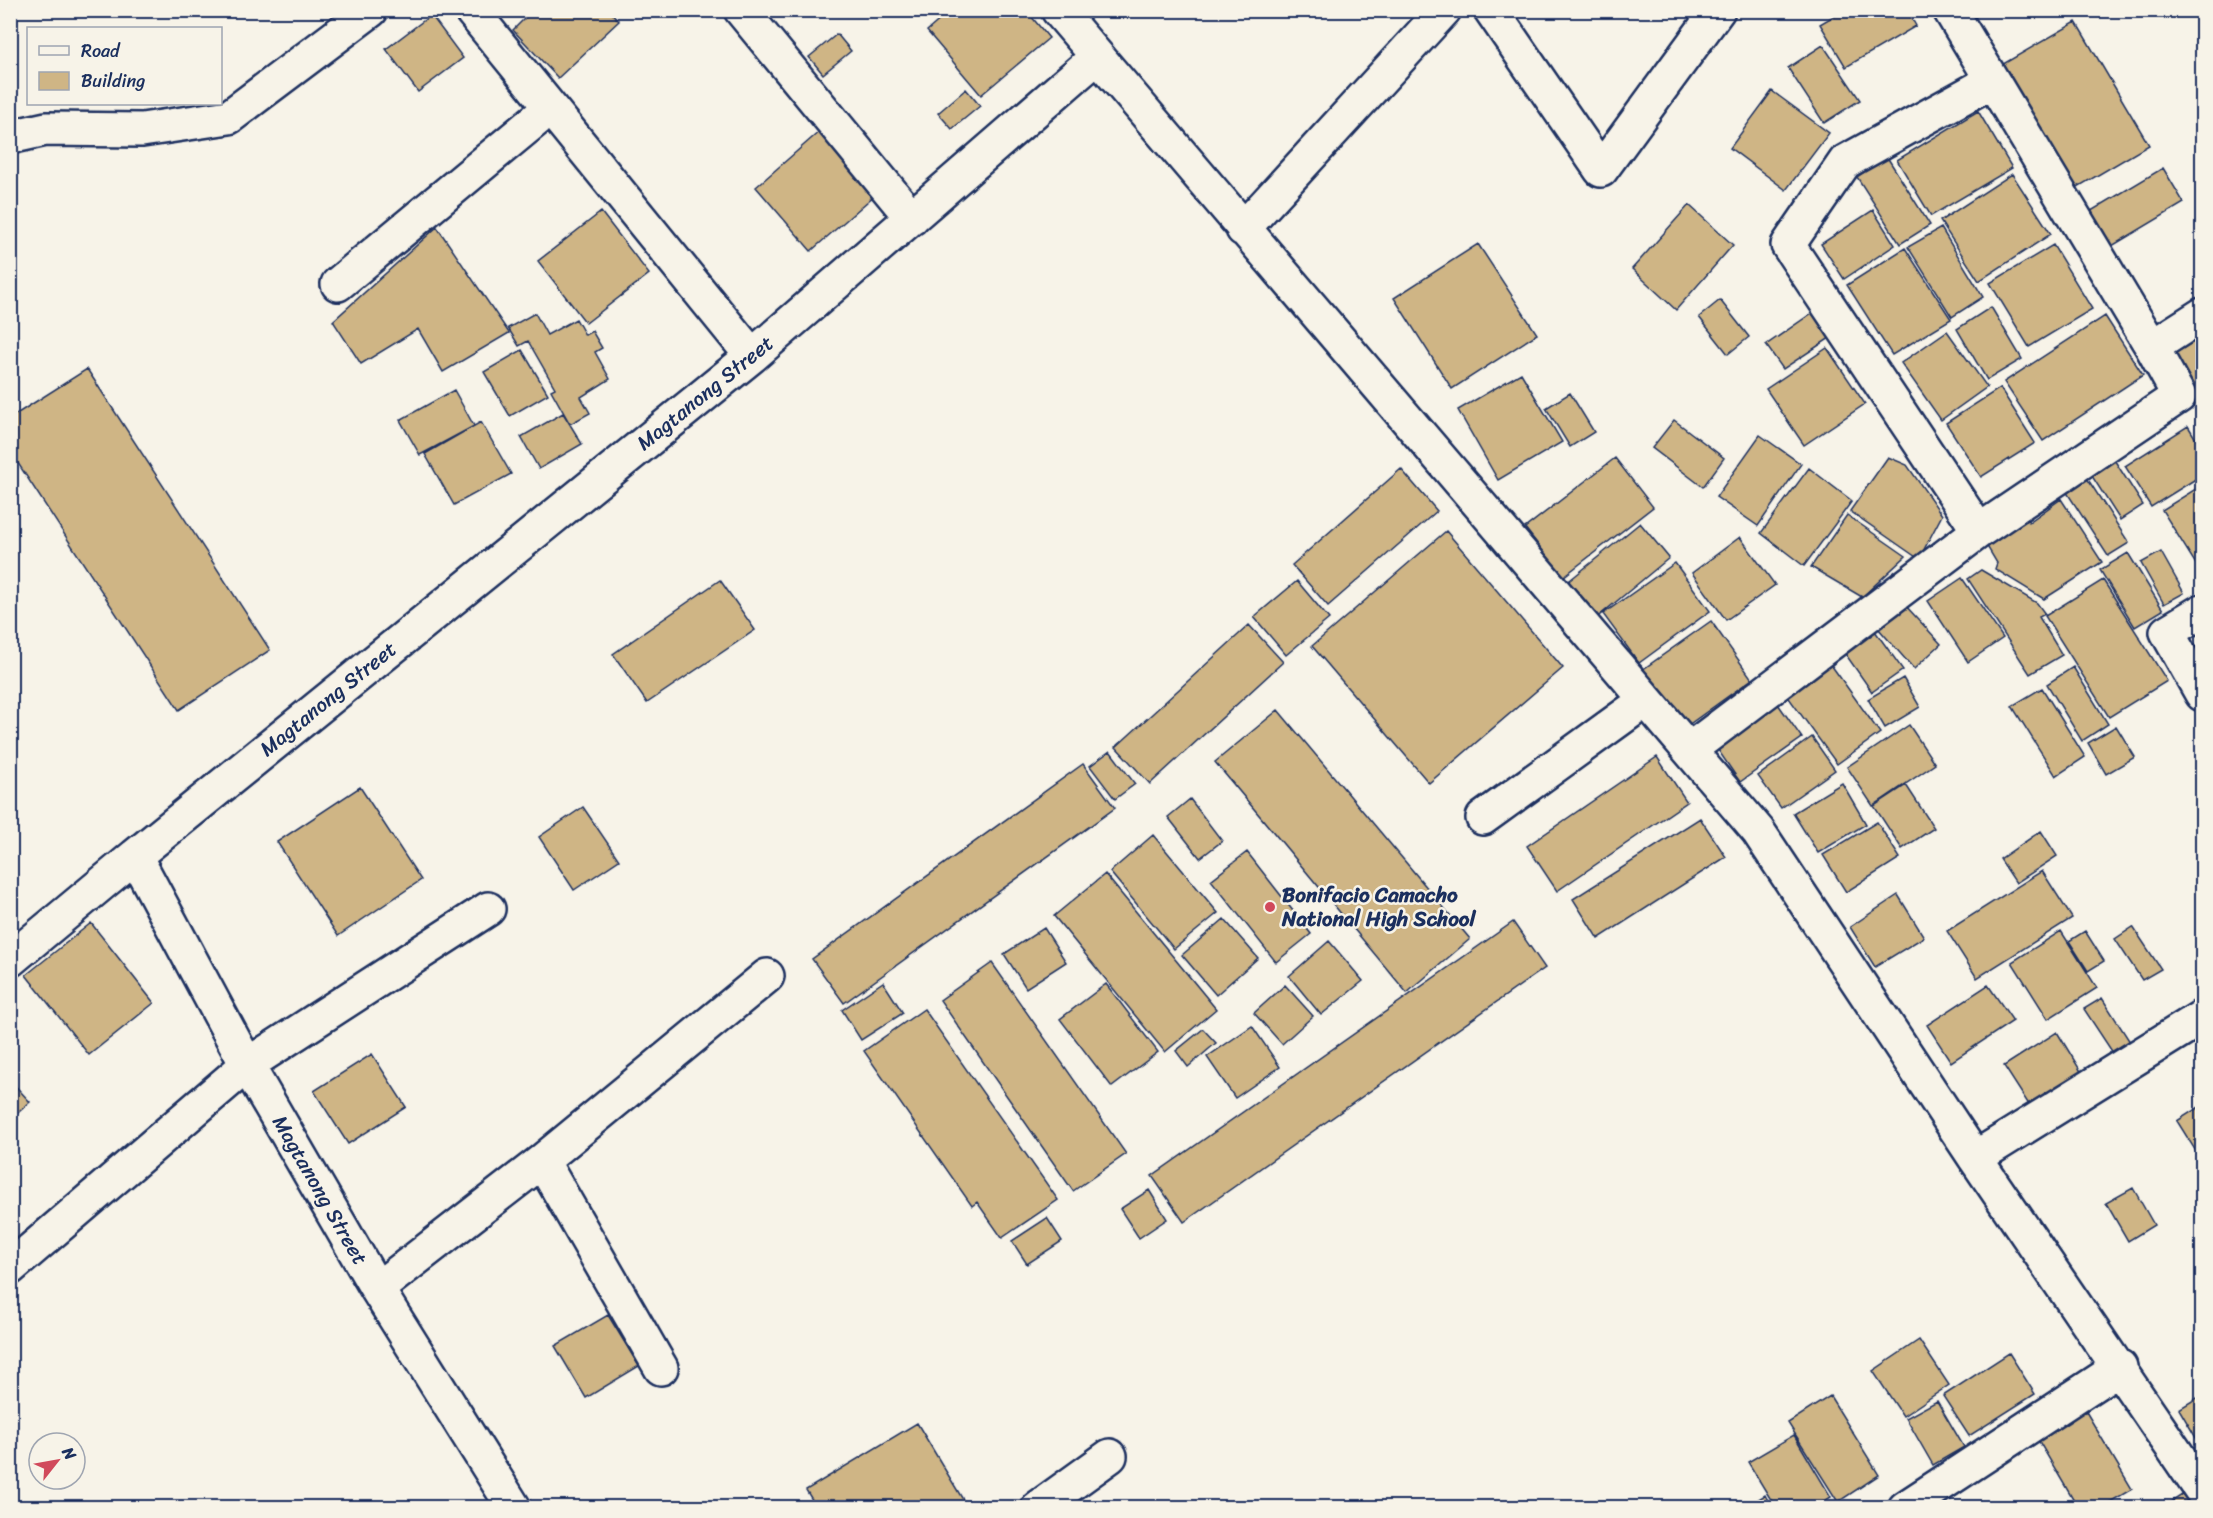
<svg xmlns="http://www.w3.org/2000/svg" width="2213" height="1518" font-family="Sriracha,sans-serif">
	<rect width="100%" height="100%" fill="#f7f3e8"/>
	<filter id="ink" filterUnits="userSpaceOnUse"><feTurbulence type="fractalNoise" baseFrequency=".0167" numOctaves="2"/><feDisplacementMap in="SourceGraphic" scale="12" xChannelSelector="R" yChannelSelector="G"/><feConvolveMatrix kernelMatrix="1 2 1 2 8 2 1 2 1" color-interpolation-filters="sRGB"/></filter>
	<g filter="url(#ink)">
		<path fill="#cfb585" stroke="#1b2f5e" stroke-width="1.5" d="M533 10H609L619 21 558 78 513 30Z
			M951 10H1026L1049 38 981 95 927 31Z
			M1844 10H1907L1916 26 1846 67 1820 24Z
			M431 15 463 58 418 92 386 49Z
			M2076 22 2149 145 2071 191 1998 67Z
			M837 34 851 51 823 74 809 57Z
			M1823 45 1860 100 1824 123 1788 68Z
			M966 89 980 106 952 129 938 113Z
			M1772 91 1829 133 1786 190 1730 148Z
			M1978 111 2012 168 1931 216 1897 160Z
			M820 131 876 194 811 251 756 187Z
			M1887 157 1930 225 1900 244 1857 177Z
			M2163 168 2184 203 2107 249 2086 214Z
			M2012 174 2051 234 1979 281 1940 221Z
			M1689 205 1733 245 1676 310 1632 269Z
			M1873 210 1895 245 1844 279 1821 244Z
			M601 212 649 274 586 323 538 261Z
			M437 227 509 333 443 372 418 329 361 364 333 321Z
			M1941 228 1983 297 1952 317 1908 247Z
			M1478 244 1537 334 1452 389 1394 298Z
			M2053 245 2092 309 2029 347 1990 283Z
			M1905 248 1951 319 1892 355 1847 285Z
			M1720 300 1749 337 1728 354 1699 317Z
			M1991 307 2022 359 1987 380 1957 329Z
			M535 313 547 335 576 319 585 335 592 331 602 348 595 352 610 379 581 397 590 413 570 424 551 390 555 388 528 341 519 346 508 328Z
			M1812 313 1830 338 1783 369 1766 345Z
			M2105 316 2143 375 2043 441 2004 382Z
			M1947 331 1987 387 1941 420 1901 363Z
			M2202 337V401L2199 403 2170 356Z
			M1827 348 1865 404 1804 445 1766 389Z
			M522 350 548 394 510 416 484 372Z
			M87 369 270 650 179 710 10 451V418Z
			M1521 373 1562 442 1498 480 1458 410Z
			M2000 388 2035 443 1981 477 1946 423Z
			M454 390 474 426 420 455 400 420Z
			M1570 393 1594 432 1570 447 1546 408Z
			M563 413 582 444 539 469 521 437Z
			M1674 420 1724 458 1703 487 1652 448Z
			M481 422 511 474 454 505 425 454Z
			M2188 426 2202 449V475L2151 507 2125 466Z
			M1760 435 1801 464 1758 526 1716 497Z
			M1888 457 1907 465 1942 515 1919 559 1850 511Z
			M1615 458 1653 507 1563 577 1525 528Z
			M2113 458 2143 505 2120 520 2090 473Z
			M1809 468 1852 501 1804 566 1761 533Z
			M1401 469 1437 511 1328 606 1292 565Z
			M2087 478 2129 543 2108 556 2066 491Z
			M2202 485V574L2162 510Z
			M2061 499 2102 562 2044 599 1995 569 1997 563 1985 543 2024 515 2029 522Z
			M1847 515 1906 556 1862 597 1811 567Z
			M1640 523 1669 558 1594 620 1565 584Z
			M1446 531 1563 668 1429 783 1312 646Z
			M1740 537 1775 585 1726 620 1692 573Z
			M2161 552 2184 593 2164 604 2141 563Z
			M2128 553 2163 610 2135 627 2100 570Z
			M1675 563 1710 611 1639 663 1603 614Z
			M1981 570 2037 603 2045 614 2039 617 2062 655 2030 674 1968 579Z
			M1962 578 2003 638 1968 662 1928 601Z
			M720 580 755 630 647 703 613 654Z
			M2103 580 2167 681 2109 717 2045 616Z
			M1297 581 1329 619 1286 655 1254 617Z
			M1904 604 1941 644 1914 669 1878 628Z
			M1711 621 1752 679 1684 728 1642 670Z
			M1249 625 1283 662 1150 784 1116 747Z
			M1875 631 1903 670 1872 692 1844 652Z
			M1829 662 1880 733 1837 764 1786 694Z
			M2073 667 2108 724 2082 741 2047 684Z
			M1903 678 1920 707 1885 728 1868 699Z
			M2042 688 2085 757 2056 776 2012 706Z
			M1778 704 1802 738 1740 782 1716 747Z
			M1278 710 1470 939 1407 993 1215 762Z
			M1909 725 1935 764 1873 806 1847 767Z
			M2116 726 2135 757 2106 774 2088 743Z
			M1812 737 1835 770 1781 808 1758 776Z
			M1110 751 1135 784 1115 799 1090 766Z
			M1657 757 1687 802 1557 891 1527 846Z
			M1083 764 1115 808 844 1003 812 959Z
			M1842 783 1866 824 1818 853 1793 813Z
			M1906 785 1934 828 1902 849 1874 806Z
			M360 787 421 880 338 936 277 842Z
			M1190 799 1222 841 1200 858 1168 817Z
			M583 807 619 860 574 890 539 837Z
			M1700 818 1726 857 1598 939 1573 899Z
			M1877 822 1900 858 1846 892 1823 855Z
			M2041 831 2057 856 2016 883 2000 859Z
			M1153 835 1218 913 1174 949 1110 872Z
			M1247 852 1311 934 1276 962 1211 880Z
			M2042 871 2072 918 1977 978 1947 931Z
			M1105 874 1216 1009 1165 1052 1054 916Z
			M1898 895 1924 937 1875 967 1850 927Z
			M1224 919 1258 958 1216 995 1182 955Z
			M1513 922 1545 968 1184 1222 1152 1176Z
			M91 923 154 1003 89 1055 26 975Z
			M2133 927 2161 969 2142 980 2115 939Z
			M1044 928 1066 962 1026 988 1004 954Z
			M2061 931 2097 988 2048 1019 2012 962Z
			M2085 931 2104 961 2088 971 2069 941Z
			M1329 941 1363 981 1321 1015 1289 976Z
			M992 963 1126 1154 1073 1191 940 1000Z
			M883 982 903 1013 861 1040 842 1010Z
			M1106 984 1158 1052 1112 1087 1060 1019Z
			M1285 985 1313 1016 1282 1044 1254 1013Z
			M1988 985 2013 1021 1951 1062 1927 1025Z
			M2102 998 2132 1045 2115 1056 2084 1009Z
			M924 1009 1058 1200 1002 1238 977 1202 972 1206 864 1051Z
			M1252 1026 1280 1067 1235 1098 1207 1057Z
			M1203 1029 1216 1043 1188 1067 1176 1051Z
			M2057 1032 2085 1078 2033 1111 2004 1066Z
			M372 1054 406 1107 348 1144 314 1091Z
			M10 1080 30 1102 10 1120Z
			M2202 1105V1161L2177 1121Z
			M2133 1188 2154 1225 2128 1241 2106 1203Z
			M1149 1190 1167 1219 1139 1238 1120 1209Z
			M1047 1218 1062 1241 1027 1264 1012 1241Z
			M608 1315 639 1366 586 1398 555 1346Z
			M1919 1340 1949 1385 1903 1416 1873 1371Z
			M2009 1353 2035 1394 1969 1436 1943 1396Z
			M2202 1395V1448L2179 1409Z
			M1830 1396 1879 1475 1838 1502 1788 1423Z
			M1937 1401 1964 1447 1933 1465 1906 1418Z
			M2085 1410 2132 1489 2100 1508H2078L2037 1438Z
			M917 1423 968 1508H817L806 1490Z
			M1794 1435 1831 1497 1814 1508H1776L1748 1462Z
			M2188 1491 2199 1508H2162Z
			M1765 1495 1772 1508H1744Z"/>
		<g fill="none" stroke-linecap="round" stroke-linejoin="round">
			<defs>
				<path id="minor" d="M471 10 752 356
					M741 10 912 218
					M1058 10 1758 831 1975 1158 2202 1491
					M1491 10 1601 170 1718 10
					M10 137 46 129 142 130 229 117 371 10
					M1243 229 1444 10
					M338 284 550 108
					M2152 347 2202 315
					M1979 531 1788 245 1845 162 1992 81
					M2202 611 2167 632 2202 694
					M1689 750 1979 531 2179 396 2152 347 1950 10
					M1483 818 1646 700
					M10 960 135 856
					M1975 1158 2202 1017
					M542 1161 661 1368
					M10 1268 247 1065 488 909
					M377 1289 542 1161 767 976
					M514 1508 377 1289 247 1065 135 856 752 356 1097 57
					M1038 1508 1110 1456
					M1905 1508 2120 1367"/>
			</defs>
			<use href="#minor" stroke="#1b2f5e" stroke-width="38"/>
			<use href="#minor" stroke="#f7f3e8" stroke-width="33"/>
		</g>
	</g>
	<circle fill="#d1495b" stroke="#f7f3e8" stroke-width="2" cx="1270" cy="907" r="6"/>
	<g text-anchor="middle" stroke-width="5" stroke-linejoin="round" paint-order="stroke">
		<g font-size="21" fill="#1b2f5e" stroke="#f7f3e8">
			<text transform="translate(705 393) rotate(-39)" y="7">Magtanong Street</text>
			<text transform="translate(328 699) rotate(-39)" y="7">Magtanong Street</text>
			<text transform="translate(320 1190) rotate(60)" y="7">Magtanong Street</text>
		</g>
		<g font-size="21" font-weight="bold" fill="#1b2f5e" stroke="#f7f3e8" text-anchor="start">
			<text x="1282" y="902">Bonifacio Camacho<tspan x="1282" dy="24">National High School</tspan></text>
		</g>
	</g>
	<rect width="2213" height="1518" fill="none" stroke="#f7f3e8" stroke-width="36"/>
	<rect x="18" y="18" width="2177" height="1482" fill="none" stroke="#1b2f5e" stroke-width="2" filter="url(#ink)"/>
	<rect x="27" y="27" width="195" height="78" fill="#f7f3e8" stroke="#9fa5b1" stroke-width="1.5"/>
	<rect x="39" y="46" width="30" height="9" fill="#f7f3e8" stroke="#9fa5b1" stroke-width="1.5"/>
	<text x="81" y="57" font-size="18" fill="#1b2f5e">Road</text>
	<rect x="39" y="72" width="30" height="18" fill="#cfb585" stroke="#9fa5b1" stroke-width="1.5"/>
	<text x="81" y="87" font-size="18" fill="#1b2f5e">Building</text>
	<g transform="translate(57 1461) rotate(59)"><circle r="28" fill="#f7f3e8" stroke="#9fa5b1" stroke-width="1.5"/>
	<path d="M0-4.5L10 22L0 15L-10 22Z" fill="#d1495b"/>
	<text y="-9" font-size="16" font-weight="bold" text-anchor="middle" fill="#1b2f5e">N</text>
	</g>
</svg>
